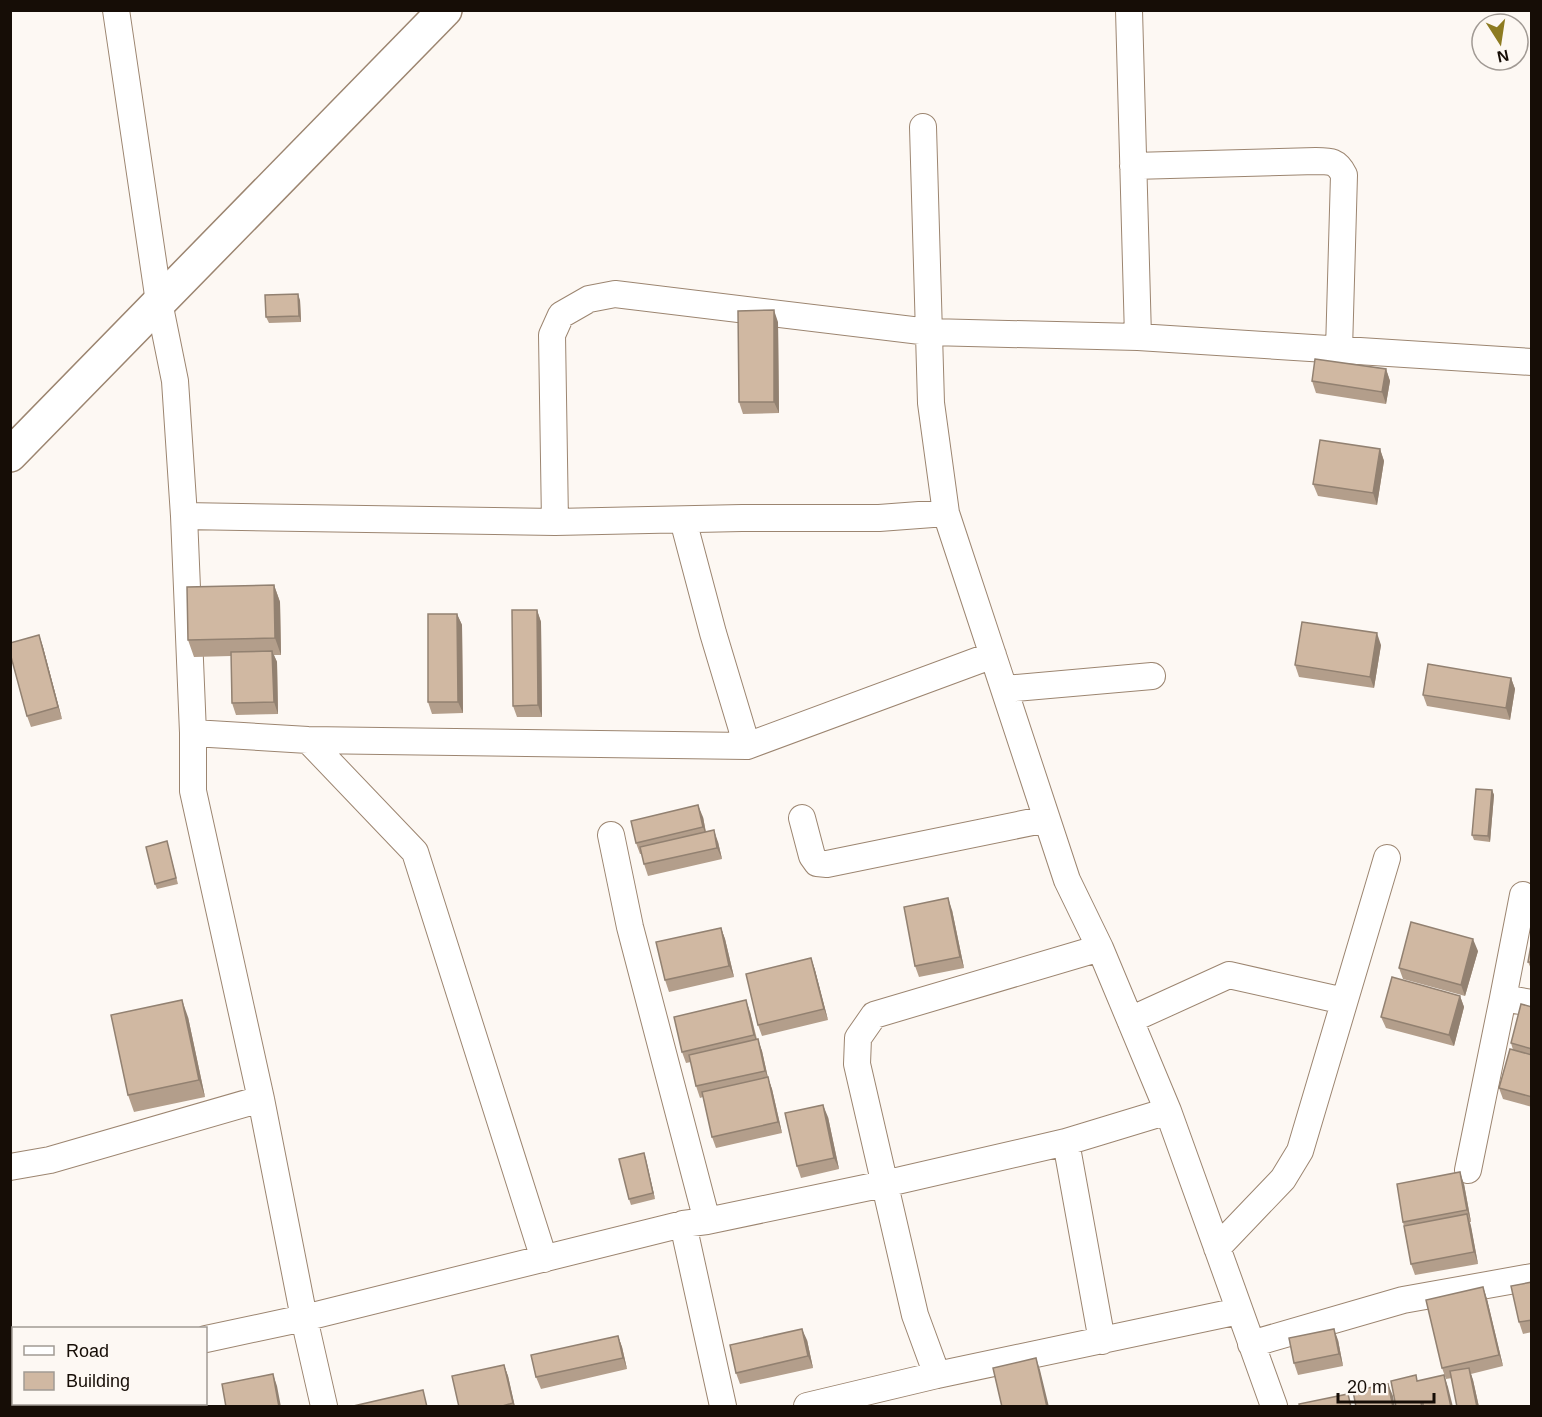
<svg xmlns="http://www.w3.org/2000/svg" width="1542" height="1417" font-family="Helvetica,sans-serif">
	<rect width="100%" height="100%" fill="#fdf8f3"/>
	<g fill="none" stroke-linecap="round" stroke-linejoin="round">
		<defs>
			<path id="minor" d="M116 10 159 302 175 381 184 516 193 733V791L261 1099 304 1318 324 1406
				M1129 10 1138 337
				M923 127 931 403 946 513
				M1133 166 1316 161C1331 161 1337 161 1344 175L1339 350
				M184 516 555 522 742 518H879L946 513 1067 880 1100 948 1168 1111 1274 1406
				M683 520 713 633 747 746
				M555 522 552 335 561 315 589 299 615 294 929 332 1138 337 1532 362
				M1005 689 1152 676
				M193 733 308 740 747 746 993 655
				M308 740 415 852 544 1259
				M802 818 812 856 817 863 827 864 1047 819
				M611 835 630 927 707 1221
				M1523 895 1503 998 1532 1003
				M1130 1020 1229 975 1344 1001
				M1066 1142 1102 1341
				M10 1167 50 1160 261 1099
				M1468 1170 1503 998
				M683 1224 723 1406
				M1217 1248 1283 1179 1300 1151 1387 858
				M206 1339 304 1318 683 1224 707 1221 884 1184 1066 1142 1168 1111
				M1251 1344 1403 1300 1532 1277
				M937 1375 915 1315 857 1064 858 1038 874 1015 1100 948
				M10 1398 14 1389
				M807 1406 937 1375 1239 1311"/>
			<path id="tertiary" d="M10 455 445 10"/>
		</defs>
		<use href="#minor" stroke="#9c8570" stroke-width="28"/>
		<use href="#tertiary" stroke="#9c8570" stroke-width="36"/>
		<use href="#minor" stroke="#fff" stroke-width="26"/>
		<use href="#tertiary" stroke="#fff" stroke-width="33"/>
	</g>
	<path fill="#b39e8b" d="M300 300 301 322 269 323 266 317Z
		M778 322 779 413 743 414 739 402Z
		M1386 369 1390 381 1386 404 1316 393 1312 381Z
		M1380 449 1384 461 1377 505 1318 496 1313 484Z
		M274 585 280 602 281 655H274L277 662 278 714 236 715 232 703 231 656 194 657 188 640Z
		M537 610 541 622 542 717H517L513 706Z
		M457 614 462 625 463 713 432 714 428 702Z
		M39 635 43 647 62 719 31 727 27 716Z
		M1381 645 1374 688 1299 677 1295 665Z
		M1511 678 1515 689 1510 720 1427 706 1423 695Z
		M1492 790 1494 795 1490 842 1474 840 1472 835Z
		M703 817 706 832 718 842 722 859 648 876 644 864 642 854H640L636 843Z
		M167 841 178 884 157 889 155 884Z
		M952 910 964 968 919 977 915 966Z
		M721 928 725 939 734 977 669 992 665 980Z
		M1532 939V971L1528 962Z
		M1478 951 1465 996 1403 979 1399 968Z
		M811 958 815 970 828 1020 762 1036 758 1025Z
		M1460 996 1464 1007 1454 1046 1386 1028 1381 1017Z
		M1532 1007V1107L1503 1099 1499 1088 1513 1050 1511 1043Z
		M750 1012 757 1039 762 1051 768 1078 772 1089 782 1133 716 1148 712 1137 703 1097 700 1098 696 1086 691 1062 686 1063 682 1052Z
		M188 1017 205 1097 134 1112 128 1095Z
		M828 1117 839 1169 801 1178 797 1166Z
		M644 1153 655 1199 631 1205 629 1199Z
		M1464 1184 1471 1222H1470L1478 1264 1415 1275 1411 1264 1403 1222Z
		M1532 1282V1332L1523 1334 1519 1322Z
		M1483 1287 1487 1299 1503 1366 1471 1374 1473 1380 1479 1407H1457L1452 1378 1446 1379 1442 1368Z
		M618 1336 622 1347 627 1369 541 1389 536 1377Z
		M807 1340 813 1368 740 1384 736 1373Z
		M1338 1340 1343 1366 1298 1375 1294 1363Z
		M504 1365 508 1376 515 1407H459Z"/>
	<path fill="#928171" d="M298 294 300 300 301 322 299 316Z
		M774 310 778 322 779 413 774 402Z
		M1386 369 1390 381 1386 404 1382 392Z
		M1380 449 1384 461 1377 505 1373 493Z
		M274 585 280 602 281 655 275 638Z
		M537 610 541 622 542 717 538 705Z
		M457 614 462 625 463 713 458 702Z
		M1377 633 1381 645 1374 688 1370 677Z
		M39 635 43 647 62 719 58 707Z
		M272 651 277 662 278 714 274 702Z
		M1511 678 1515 689 1510 720 1506 708Z
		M1492 790 1494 795 1490 842 1488 836Z
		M698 805 703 817 707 839 703 827Z
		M714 830 718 842 722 859 717 848Z
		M948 898 952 910 964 968 960 957Z
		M721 928 725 939 734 977 729 966Z
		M1473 939 1478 951 1465 996 1461 985Z
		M811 958 815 970 828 1020 824 1009Z
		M1460 996 1464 1007 1454 1046 1449 1035Z
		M182 1000 188 1017 205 1097 199 1080Z
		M746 1000 750 1012 758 1047 754 1035Z
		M758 1039 762 1051 768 1078 772 1089 782 1133 778 1122 769 1081 765 1071Z
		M823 1105 828 1117 839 1169 834 1158Z
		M644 1153 646 1159 655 1199 653 1193Z
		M1460 1172 1464 1184 1471 1222 1467 1210Z
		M1467 1214 1471 1226 1478 1264 1474 1252Z
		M1483 1287 1487 1299 1503 1366 1499 1355Z
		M802 1329 807 1340 813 1368 808 1356Z
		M1334 1329 1338 1340 1343 1366 1339 1354Z
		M618 1336 622 1347 627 1369 623 1358Z
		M1036 1358 1040 1370 1049 1407H1047Z
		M504 1365 508 1376 515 1407H514L513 1403Z
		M1469 1368 1473 1380 1479 1407H1477Z
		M273 1374 277 1386 281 1407H279Z
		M1444 1375 1448 1387 1453 1407H1451Z
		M1388 1384 1393 1396 1395 1407H1393Z"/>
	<path fill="#d0b8a2" stroke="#928171" stroke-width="1.5" d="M298 294 299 316 266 317 265 295Z
		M774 310V402H739L738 311Z
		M1315 359 1386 369 1382 392 1312 381Z
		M1320 440 1380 449 1373 493 1313 484Z
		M274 585 275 638 188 640 187 587Z
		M512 610H537L538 705 513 706Z
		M428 614H457L458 702H428Z
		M1302 622 1377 633 1370 677 1295 665Z
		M39 635 58 707 27 716 10 653V643Z
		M272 651 274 702 232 703 231 652Z
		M1428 664 1511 678 1506 708 1423 695Z
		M1476 789 1492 790 1488 836 1472 835Z
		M698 805 703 827 636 843 631 821Z
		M714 830 717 848 644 864 640 847Z
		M167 841 176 878 155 884 146 847Z
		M948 898 960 957 915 966 904 907Z
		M1411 922 1473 939 1461 985 1399 968Z
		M721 928 729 966 665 980 656 942Z
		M1532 939V962H1528Z
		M811 958 824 1009 758 1025 746 974Z
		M1392 977 1460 996 1449 1035 1381 1017Z
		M182 1000 199 1080 128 1095 111 1015Z
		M746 1000 754 1035 682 1052 674 1017Z
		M1521 1004 1532 1007V1049L1511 1043Z
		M758 1039 765 1071 696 1086 689 1055Z
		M1510 1049 1532 1055V1097L1499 1088Z
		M768 1077 778 1122 712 1137 702 1092Z
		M823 1105 834 1158 797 1166 785 1113Z
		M644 1153 653 1193 629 1199 619 1159Z
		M1460 1172 1467 1210 1403 1222 1397 1184Z
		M1467 1214 1474 1252 1411 1264 1404 1226Z
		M1532 1282V1320L1519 1322 1511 1286Z
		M1483 1287 1499 1355 1442 1368 1426 1300Z
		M802 1329 808 1356 736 1373 730 1345Z
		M1334 1329 1339 1354 1294 1363 1289 1338Z
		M618 1336 623 1358 536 1377 531 1355Z
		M1036 1358 1047 1407H1002L993 1368Z
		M504 1365 513 1403 499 1407H459L452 1376Z
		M1469 1368 1477 1407H1457L1450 1371Z
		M273 1374 279 1407H226L222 1384Z
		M1416 1375 1417 1381 1444 1375 1451 1407H1423V1403H1421L1422 1407H1396L1391 1381Z
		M1388 1384 1393 1407H1356L1353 1391Z
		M423 1390 427 1407H349Z
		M1348 1394 1351 1407H1300L1299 1404Z"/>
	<rect width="1542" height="1417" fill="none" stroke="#160d06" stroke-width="24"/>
	<rect x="12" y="1327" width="195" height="78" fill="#fdf8f3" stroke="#a19a94" stroke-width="1.5"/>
	<rect x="24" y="1346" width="30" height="9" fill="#ffffff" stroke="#a19a94" stroke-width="1.5"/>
	<text x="66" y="1357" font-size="18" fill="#160d06">Road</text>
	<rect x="24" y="1372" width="30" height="18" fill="#d0b8a2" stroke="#a19a94" stroke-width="1.5"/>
	<text x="66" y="1387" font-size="18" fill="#160d06">Building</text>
	<g transform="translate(1500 42) rotate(168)"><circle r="28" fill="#fdf8f3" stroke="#a19a94" stroke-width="1.5"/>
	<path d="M0-4.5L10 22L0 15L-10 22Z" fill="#8d7b21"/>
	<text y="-9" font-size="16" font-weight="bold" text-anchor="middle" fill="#160d06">N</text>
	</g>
	<path d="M1338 1393v9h96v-9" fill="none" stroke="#160d06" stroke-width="3"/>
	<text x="1347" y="1393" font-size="18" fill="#160d06" stroke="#fdf8f3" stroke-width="4.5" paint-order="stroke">20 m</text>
</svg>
